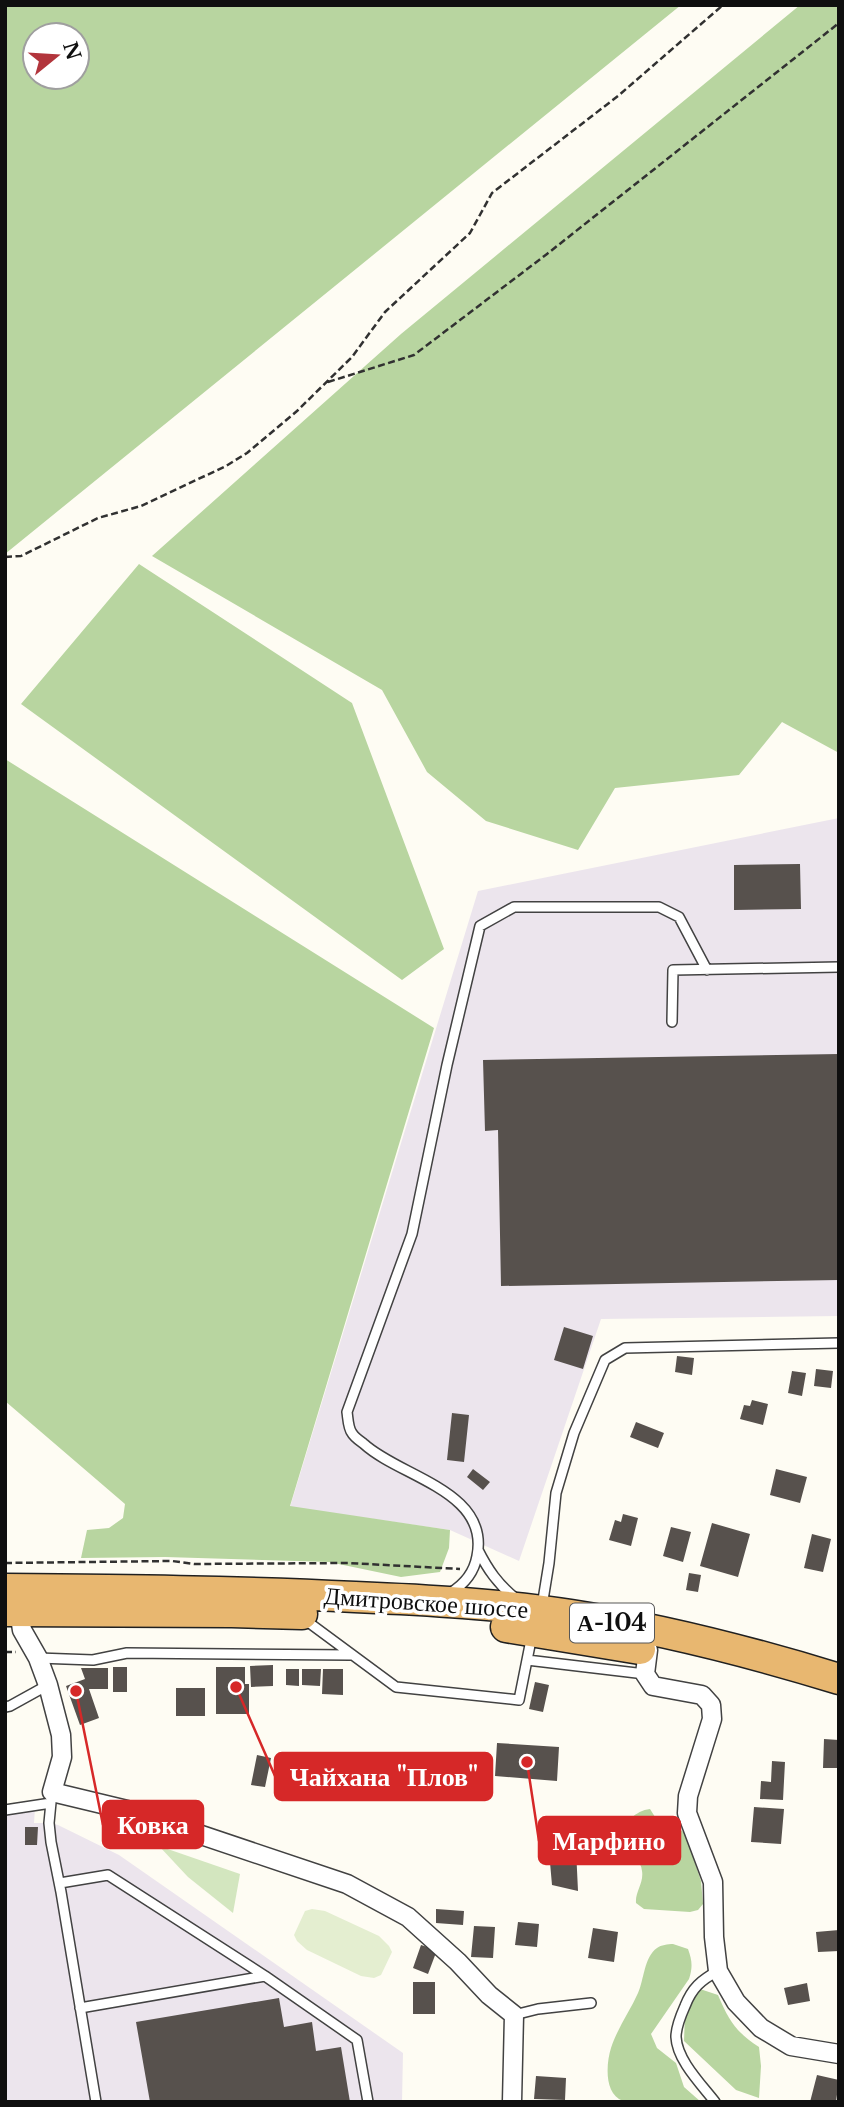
<svg xmlns="http://www.w3.org/2000/svg" width="844" height="2107" font-family="'Libre Baskerville',serif">
	<rect width="100%" height="100%" fill="#fefcf3"/>
	<path fill="#ece5ed" d="M839 818V1316L601 1319 519 1561 450 1530 290 1507 478 891Z
		M35 1808 34 1823H49L58 1825 119 1855 403 2053 402 2102H5V1815Z"/>
	<path fill="#d3e6bf" d="M159 1846 240 1874 233 1913 188 1877Z"/>
	<path fill="#b8d5a0" fill-rule="evenodd" d="M5 5H681L5 554ZM77 35V77H35V35Z
		M800 5H839V753L782 722 739 775 615 788 578 850 486 821 427 772 382 690 152 556 401 334Z
		M139 564 352 703 444 949 402 980 21 704Z
		M5 759 434 1028 290 1506 450 1530 449 1548 440 1572 401 1577 329 1562 165 1557 81 1558 87 1530 109 1528 123 1518 125 1504 5 1401Z
		M650 1809 662 1828 679 1829 685 1833 701 1881 703 1904 698 1910 690 1912 644 1909 636 1903C635 1892 644 1883 642 1871 641 1860 633 1858 627 1849 616 1832 631 1811 650 1809Z
		M673 1944 688 1949C692 1960 693 1967 689 1979L651 2034 657 2048 676 2063 684 2087 701 2102 623 2101C604 2094 606 2064 611 2048 617 2029 630 2011 638 1993 644 1980 644 1957 657 1948 661 1945 668 1944 673 1944Z
		M697 1988 718 1995C729 2021 736 2032 759 2047L761 2066 759 2098 736 2090 684 2041 685 2014Z"/>
	<path fill="#e4eed0" d="M312 1909 325 1911 379 1936 389 1946 392 1952 381 1975 374 1978 361 1976 307 1950 297 1941 294 1935 305 1911Z"/>
	<path fill="#57514d" d="M800 864 801 909 734 910V865Z
		M839 1054V1280L501 1286 498 1130 485 1131 483 1060Z
		M564 1327 593 1336 583 1369 554 1360Z
		M677 1356 694 1358 692 1375 675 1372Z
		M816 1369 833 1371 831 1388 814 1386Z
		M792 1371 806 1373 802 1396 788 1393Z
		M752 1400 768 1404 763 1425 740 1419 744 1405 750 1406Z
		M452 1413 469 1415 464 1462 447 1460Z
		M636 1422 664 1433 658 1448 630 1437Z
		M473 1469 490 1482 483 1490 467 1477Z
		M776 1469 807 1477 800 1503 770 1495Z
		M623 1514 638 1518 631 1546 609 1540 615 1520 621 1522Z
		M712 1523 750 1534 738 1577 700 1566Z
		M671 1527 691 1532 683 1562 663 1556Z
		M812 1534 831 1539 823 1572 804 1568Z
		M689 1573 701 1575 698 1592 686 1590Z
		M273 1665V1686L251 1687 250 1666Z
		M113 1667H127V1692H113Z
		M216 1667H245V1684H249V1714H216Z
		M81 1668H108V1689H89L99 1718 80 1725 66 1686 85 1679Z
		M286 1669H299V1686L286 1685Z
		M302 1669H321L320 1686 302 1685Z
		M323 1669H343V1695L322 1694Z
		M535 1682 549 1685 543 1712 529 1709Z
		M176 1688H205V1716H176Z
		M824 1739 839 1740V1768H823Z
		M497 1743 559 1747 557 1781 495 1776Z
		M257 1755 271 1758 265 1787 251 1785Z
		M772 1761 785 1762 783 1800 760 1799 761 1781 771 1782Z
		M754 1807 784 1809 781 1844 751 1842Z
		M25 1827H38L37 1845H25Z
		M548 1840 576 1849 578 1891 552 1885Z
		M436 1909 464 1911 463 1925 436 1923Z
		M518 1922 539 1924 537 1947 515 1945Z
		M474 1926 495 1927 493 1958 471 1957Z
		M593 1928 618 1932 614 1962 588 1958Z
		M839 1930V1951L818 1952 816 1932Z
		M421 1945 437 1950 428 1974 413 1968Z
		M413 1982H435V2014H413Z
		M807 1983 810 2001 788 2005 784 1988Z
		M279 1998 284 2027 312 2022 316 2051 341 2047 350 2102H150L136 2022Z
		M817 2075 839 2080 836 2102H810Z
		M536 2076 566 2078 565 2100 534 2099Z"/>
	<g fill="none" stroke-linecap="round" stroke-linejoin="round">
		<defs>
			<path id="service" d="M672 1022 673 970 839 967
				M478 1550C488 1570 498 1584 515 1598
				M450 1593C465 1584 474 1573 477 1556 490 1491 400 1477 364 1444 360 1441 354 1437 352 1433 348 1428 348 1418 347 1412L412 1234 447 1065 480 926 514 907H659L679 917 707 970
				M542 1606 549 1563 556 1493 574 1433 605 1360 625 1348 839 1343
				M304 1619 396 1687 519 1700 532 1635
				M38 1658 93 1660 127 1653 351 1655
				M527 1660 645 1674
				M5 1707 10 1706 48 1685
				M52 1792 49 1823 51 1842 61 1892 96 2102
				M5 1810 51 1803
				M60 1883 108 1875 265 1976
				M80 2008 265 1976 357 2040 368 2102
				M514 2015 538 2009 591 2003
				M715 2102C701 2084 677 2060 676 2037 676 2026 681 2015 685 2006 692 1988 701 1980 718 1971"/>
			<path id="minor" d="M19 1611 22 1630 38 1658 48 1685 61 1735 62 1757 52 1792 127 1810 347 1884 408 1917 458 1962 489 1995 514 2015 512 2102
				M648 1650 645 1674 653 1686 702 1695 711 1705 712 1719 688 1796 687 1813 713 1882 714 1937 718 1971 736 2002 761 2028 791 2046 839 2054"/>
			<path id="trunk" d="M5 1589C122 1590 238 1591 355 1597 427 1600 500 1604 571 1615 662 1629 751 1652 839 1679
				M5 1611 232 1612 302 1614
				M506 1627 640 1649"/>
		</defs>
		<use href="#service" stroke="#424242" stroke-width="12"/>
		<use href="#minor" stroke="#424242" stroke-width="21"/>
		<use href="#trunk" stroke="#202020" stroke-width="33"/>
		<path stroke="#313131" stroke-width="2.5" stroke-dasharray="7 3.5" stroke-linecap="butt" d="M328 382 414 355 547 254 839 23
			M5 557 21 556 98 518 141 506 226 466 247 453 297 411 352 357 385 312 470 233 492 193 618 96 723 5
			M5 1563 172 1561 194 1564 348 1563 460 1569
			M5 1652H16"/>
		<use href="#service" stroke="#fff" stroke-width="9"/>
		<use href="#minor" stroke="#fff" stroke-width="18"/>
		<use href="#trunk" stroke="#e8b770" stroke-width="30"/>
	</g>
	<g text-anchor="middle" stroke-width="7" stroke-linejoin="round" paint-order="stroke">
		<rect fill="#fff" stroke="#575757" stroke-width="2" x="570" y="1603.5" width="84" height="39" rx="5"/>
		<g font-size="23" font-weight="bold" fill="#0f0f0f">
			<text x="612" y="1631">А-104</text>
		</g>
		<g font-size="24" fill="#0f0f0f" stroke="#fff">
			<text transform="translate(426 1603) rotate(4)" y="8">Дмитровское шоссе</text>
		</g>
	</g>
	<path fill="none" stroke="#d62828" stroke-width="2.5" d="M236 1687L275 1776M76 1691L103 1825M527 1762L539 1841"/>
	<g fill="#d62828" stroke="#fff" stroke-width="2.5">
		<circle cx="236" cy="1687" r="7"/>
		<circle cx="76" cy="1691" r="7"/>
		<circle cx="527" cy="1762" r="7"/>
	</g>
	<g fill="#d62828" stroke="#d62828" stroke-width="2.5">
		<rect x="275" y="1753" width="217" height="47" rx="7"/>
		<rect x="103" y="1801" width="100" height="47" rx="7"/>
		<rect x="539" y="1817" width="141" height="47" rx="7"/>
	</g>
	<g font-size="26" text-anchor="middle" font-weight="bold" fill="#fff">
		<text x="384" y="1786">Чайхана "Плов"</text>
		<text x="153" y="1834">Ковка</text>
		<text x="609" y="1850">Марфино</text>
	</g>
	<rect width="844" height="2107" fill="none" stroke="#0f0f0f" stroke-width="14"/>
	<g transform="translate(56 56) rotate(72)"><circle r="33" fill="#ffffff" stroke="#9f9f9f" stroke-width="2"/>
	<path d="M0-5L12 26L0 18L-12 26Z" fill="#b2353c"/>
	<text y="-10" font-size="19" font-weight="bold" text-anchor="middle" fill="#0f0f0f">N</text>
	</g>
</svg>
